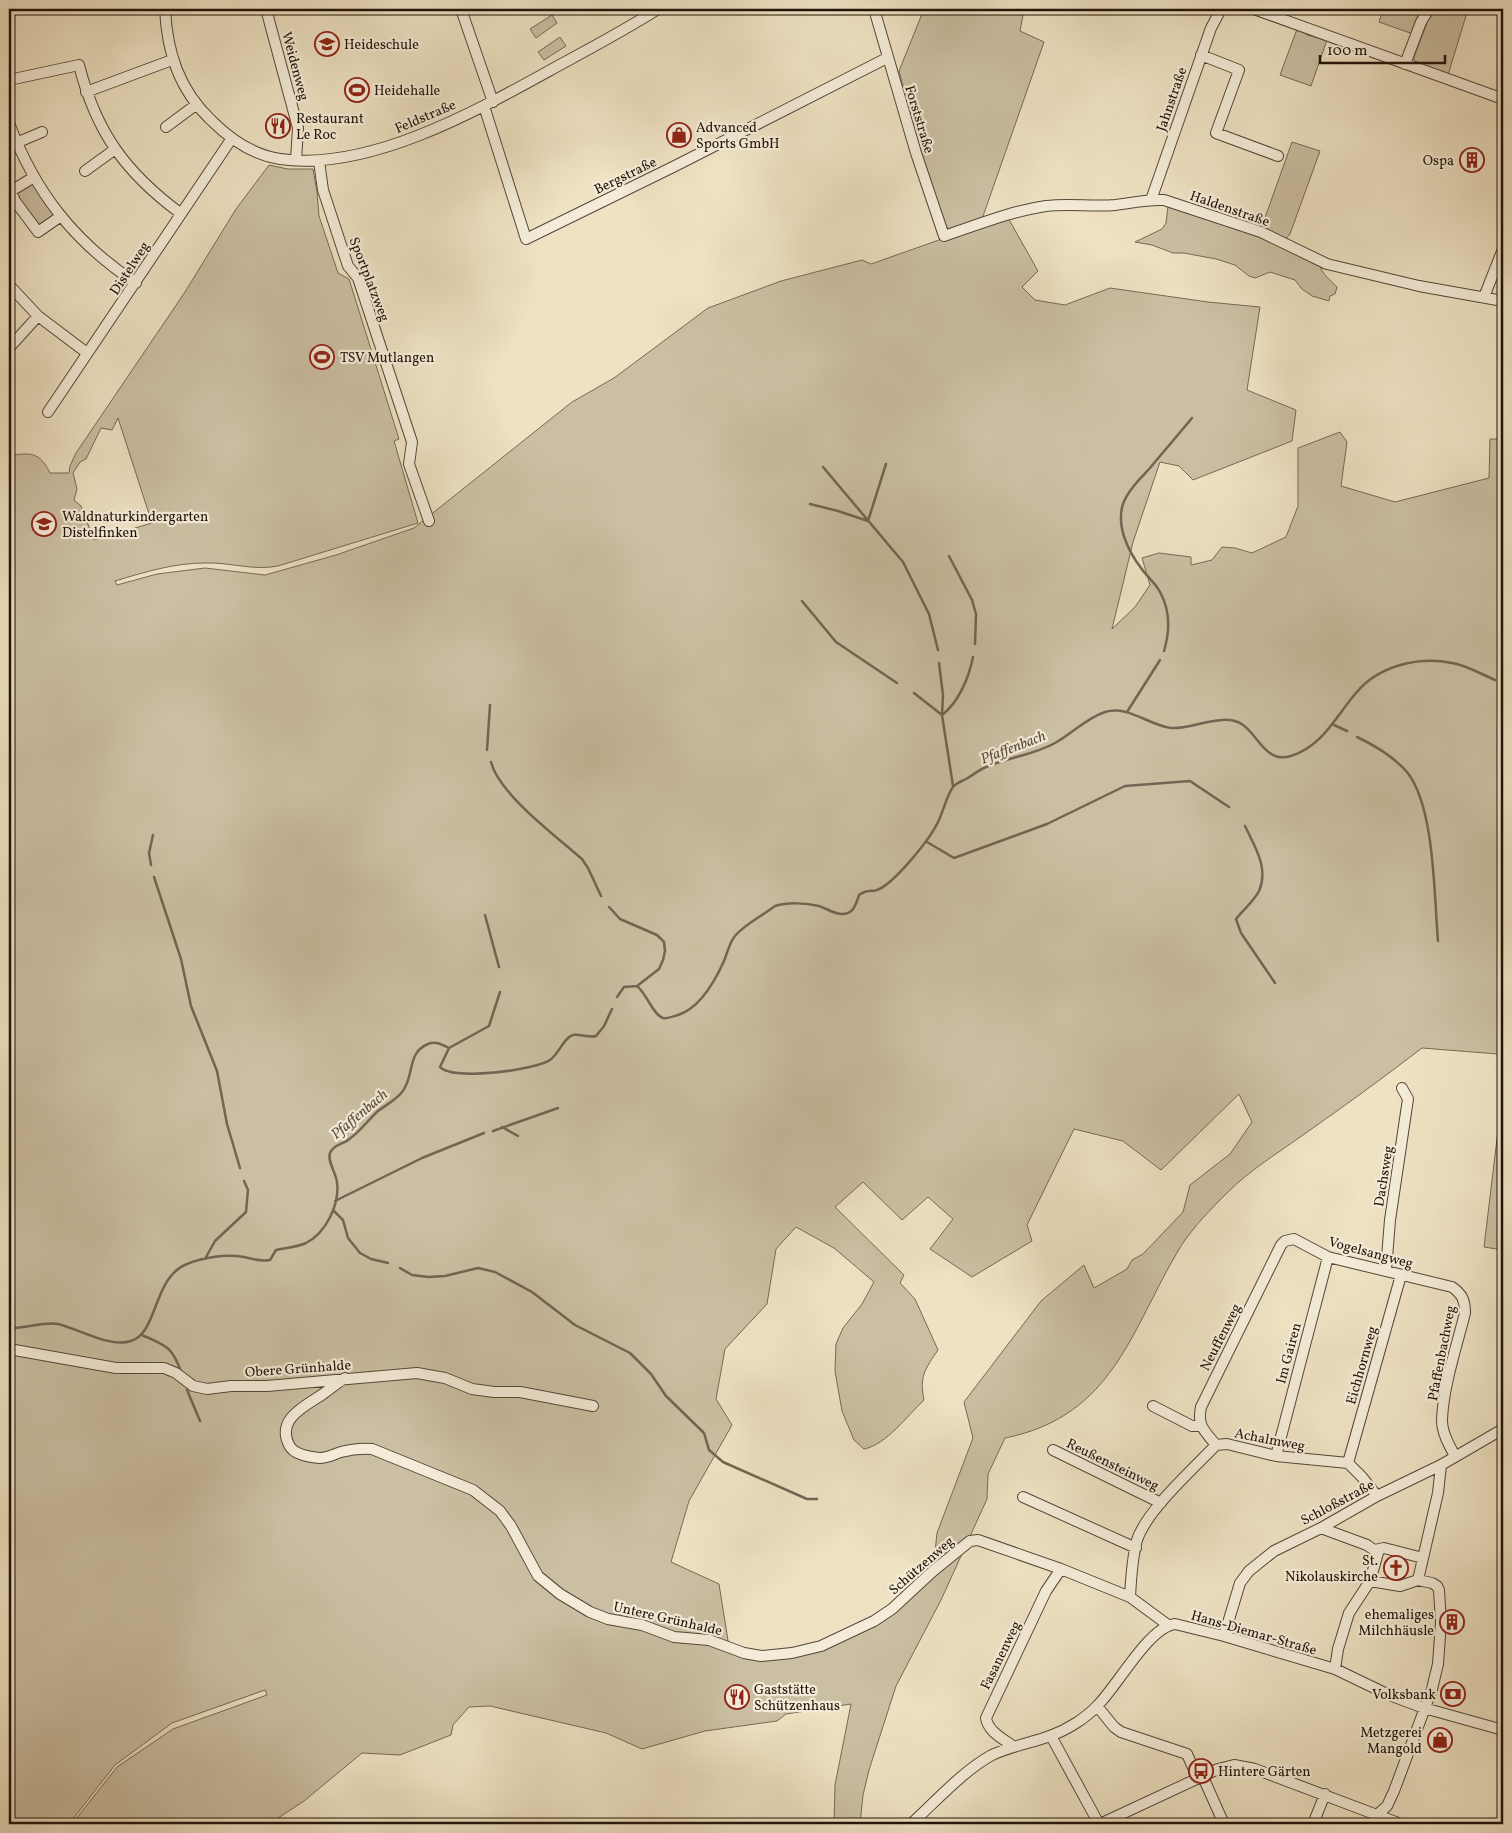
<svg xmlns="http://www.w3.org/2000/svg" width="1512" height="1833" font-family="Vollkorn,serif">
	<rect width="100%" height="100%" fill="#eee2c3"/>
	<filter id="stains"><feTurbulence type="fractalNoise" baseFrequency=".004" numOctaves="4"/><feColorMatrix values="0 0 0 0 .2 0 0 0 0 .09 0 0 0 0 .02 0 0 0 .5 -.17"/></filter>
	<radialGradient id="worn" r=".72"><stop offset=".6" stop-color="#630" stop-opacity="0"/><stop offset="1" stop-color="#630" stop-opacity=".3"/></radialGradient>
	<path fill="#cbbfa3" stroke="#766956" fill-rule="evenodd" d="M924 9H1002L1023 15 1020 31 1044 42 981 222 951 230 944 225 917 138 899 71Z
		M1383 9H1424L1413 34 1379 22Z
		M1435 9H1468L1448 75 1414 61V57L1428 20Z
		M552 15 557 23 536 38 530 29Z
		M1297 29 1304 32 1307 35 1327 40 1311 86 1280 75Z
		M560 37 566 46 544 60 538 52Z
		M1292 142 1320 151 1290 234 1285 240 1261 229Z
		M269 165 288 169H313L317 192 319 216 338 273 349 279 399 439 394 441 418 523 278 566C253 571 230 562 205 563 174 563 145 572 115 581L117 585 157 574 205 568 265 575 336 555 414 528 572 402 614 378 708 308 781 281 862 260 871 264 1007 216 1038 271 1022 287 1035 300 1065 305 1110 288 1208 302 1260 307 1247 390 1296 410 1292 441 1193 480 1179 466 1160 462 1133 542 1112 629 1135 607 1150 585 1142 558 1159 553 1191 557V565L1212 560 1222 547 1235 548 1252 553 1286 537 1298 506V448L1340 432 1347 442 1341 486 1395 502 1489 478 1490 439H1503V1058L1498 1054 1422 1048C1383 1078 1343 1107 1303 1135 1278 1153 1250 1170 1228 1192 1211 1209 1194 1226 1181 1246 1131 1328 1115 1416 1005 1438L988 1474 987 1499 941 1600 896 1686 869 1770 863 1795 860 1824H834L835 1785 851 1704 786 1714 777 1721 705 1731 642 1749 606 1733 490 1706 469 1707 453 1725 451 1735 400 1755 362 1753 304 1801 269 1824H72L117 1767 173 1729 267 1695 265 1690 172 1723 115 1765 69 1824H9V456C30 452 40 452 50 473H69L70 466 76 453 185 292 236 209ZM118 418 152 523 94 540 81 506 74 500 77 489 73 473 80 462 86 459 101 428 112 430ZM1239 1094 1252 1122 1230 1154 1190 1185 1183 1212 1143 1254 1132 1260 1127 1269 1094 1288 1084 1265 1041 1301 964 1402 973 1438 937 1533 933 1571 874 1621 792 1653H744L729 1647 719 1584 671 1562 689 1501 732 1425 716 1399 725 1349 767 1304 776 1249 796 1227 834 1248 874 1282 862 1304 843 1328 836 1344 835 1371 842 1411 854 1440 864 1449C886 1445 908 1415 924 1400 919 1377 925 1369 938 1350L915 1299 900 1283 904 1275 835 1207 863 1182 902 1220 928 1197 953 1219 930 1249 972 1277 1032 1241 1027 1225 1074 1129 1123 1141 1161 1170Z
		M33 184 55 216 39 227 16 194Z
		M1168 206 1257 235 1319 263C1321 273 1330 280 1337 287L1335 294 1330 296 1329 301 1312 296 1302 289 1295 280 1270 272 1255 278 1249 276 1235 265 1216 259 1184 253H1173L1152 245 1135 242 1162 229 1166 223Z
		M1503 1089V1250L1484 1247Z"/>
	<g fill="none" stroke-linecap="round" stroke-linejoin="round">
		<path stroke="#726553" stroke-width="2.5" d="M823 467 903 562 929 614 938 650
			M810 504 838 511 868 521 886 464
			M949 556 972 600 976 614 975 644
			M802 601 836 642 897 683
			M1164 651C1170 631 1170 610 1160 592 1155 582 1147 577 1141 568 1128 551 1116 526 1123 504 1128 490 1140 479 1150 468 1164 451 1178 435 1192 418
			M939 663 943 695 942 715 953 786
			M914 693 942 715C959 702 969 677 973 657
			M1127 712 1160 660
			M1334 725 1347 731
			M1357 737C1376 746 1393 756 1407 772 1435 807 1434 896 1438 941
			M487 750 490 705
			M491 762C499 794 556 836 582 859L588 868 601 896
			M1245 826C1255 847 1269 868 1259 891 1254 901 1243 910 1236 919L1241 933 1275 983
			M927 842 954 858 1047 824 1125 786 1190 781 1229 807
			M151 865 149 853 153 835
			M154 877 181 959 191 1006 217 1071 227 1124 240 1168
			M609 907 620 919 657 935 664 942 665 951 663 960 659 969 637 986
			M485 915 499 967
			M617 997 624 987 637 986C647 994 653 1015 663 1018 668 1019 674 1016 678 1015 700 1008 715 981 724 961 728 952 729 943 735 936 745 924 762 916 775 906 788 902 806 903 819 906 828 909 840 918 850 912 855 909 857 901 859 895 862 893 866 891 869 891 874 890 873 892 877 890 894 884 930 839 938 822 943 812 947 795 953 787 956 783 962 781 966 779 973 775 979 770 986 767 1009 757 1034 755 1055 743 1072 734 1086 718 1105 712 1128 705 1148 725 1171 728 1191 730 1224 711 1243 725 1258 735 1266 764 1291 756 1323 746 1336 716 1356 693 1378 666 1418 656 1452 663 1466 665 1481 674 1495 680
			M449 1048 489 1026 500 992
			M502 1127 518 1136
			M493 1131 558 1108
			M9 1187 13 1220 9 1246
			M335 1201 422 1158 484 1133
			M333 1210 343 1220 348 1238 360 1253 371 1259 388 1263
			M205 1259 215 1241 246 1212 248 1190 244 1181
			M400 1268 412 1275 428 1277 445 1276 478 1268 495 1272 532 1292 575 1325 630 1353 651 1374 666 1396 704 1433 709 1450 723 1462 807 1499H817
			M9 1328C24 1329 44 1321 58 1324 79 1329 110 1348 131 1341 158 1333 153 1277 187 1264 204 1257 226 1254 244 1257 253 1259 260 1262 270 1260L276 1250C286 1248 297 1247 306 1243 326 1233 340 1204 337 1182 336 1173 327 1161 330 1153 333 1145 343 1144 348 1140 360 1132 368 1120 378 1111 386 1105 396 1100 402 1092 415 1077 406 1053 428 1044 436 1041 441 1044 449 1048L440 1067C453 1081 535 1070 550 1060 559 1054 564 1037 573 1035 581 1034 589 1038 596 1036L604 1026 612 1009
			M142 1335C166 1346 172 1346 181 1372
			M187 1390 200 1421"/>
		<defs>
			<path id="minor" d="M165 9C167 52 179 90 212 121 230 139 254 155 280 159 370 172 480 109 556 67 591 48 625 30 658 9
				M266 9 298 128 296 160
				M461 9 493 102
				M874 9 916 153 944 236C977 225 1011 211 1046 206 1069 203 1092 207 1115 205 1132 203 1147 199 1164 200L1261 232 1327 264 1419 286 1503 301
				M1254 9 1503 99
				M1201 55 1239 70 1216 133 1278 156
				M1405 64 1421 22 1429 9
				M9 80 79 65C96 132 125 172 180 213
				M86 92 172 60
				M484 106 526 239 675 166 887 58
				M9 123C35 192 74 242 136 283
				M166 127 197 104
				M16 143 42 132
				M319 161 323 190 348 266 358 278 412 442 409 464 429 521
				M85 171 114 150
				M34 177 11 191 15 201 38 232 61 216
				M1151 200 1211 28 1221 9
				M9 285 38 316 87 353
				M1484 297 1503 249
				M9 348 38 316
				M48 412 232 138
				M1386 1270 1390 1220 1408 1099 1402 1088
				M9 1349 116 1368H164L176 1373 193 1386 207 1389 231 1386H267L417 1373 445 1378 472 1389 494 1392H520L593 1406
				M345 1378C337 1383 330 1389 323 1394 305 1406 276 1419 289 1445 294 1455 309 1457 319 1458 328 1458 334 1454 341 1452 352 1449 361 1448 372 1449L473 1490 500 1511 511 1526 538 1576 560 1594 590 1612 608 1619 642 1625 674 1637 709 1640 744 1653 761 1656 792 1653 821 1646 874 1621 892 1609 933 1571 970 1541 978 1540 1061 1569 1130 1597 1168 1625
				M1153 1406 1192 1426H1201
				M1216 1445C1204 1430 1197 1426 1201 1407L1281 1245 1285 1241 1294 1239 1328 1257 1452 1287C1462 1294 1465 1300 1465 1313 1457 1345 1443 1387 1442 1420 1442 1433 1449 1445 1455 1456
				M1053 1450 1161 1503
				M1276 1456 1328 1257
				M1348 1463 1401 1275
				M1023 1497 1136 1548
				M1321 1528 1367 1545 1378 1553 1370 1581 1349 1613 1338 1649 1335 1669
				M1375 1550 1384 1548 1423 1558
				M1418 1580 1438 1493 1441 1465
				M1130 1597C1131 1578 1132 1558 1137 1540 1147 1510 1193 1469 1216 1445L1227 1444 1276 1456 1348 1463 1362 1477 1377 1496
				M1224 1636 1240 1583 1249 1571 1274 1551 1321 1528 1377 1496 1441 1465 1503 1429
				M1097 1706 1114 1727 1121 1732 1187 1754 1198 1779
				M1051 1736 1099 1824
				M1014 1747C1004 1739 988 1732 986 1718L1046 1591 1061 1569
				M1203 1777 1224 1824
				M1377 1815 1401 1824
				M911 1824C935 1802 964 1770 992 1755 1011 1746 1031 1743 1050 1736 1067 1730 1086 1718 1098 1705 1118 1685 1149 1627 1175 1624L1224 1636 1335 1669 1389 1695 1424 1708 1503 1730
				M1100 1824 1218 1769 1234 1765 1255 1769 1377 1815 1387 1806 1394 1791 1432 1689 1438 1664 1441 1622 1439 1590 1437 1586 1432 1583 1418 1580 1400 1586 1370 1581
				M1313 1824 1325 1794"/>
		</defs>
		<use href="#minor" stroke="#544738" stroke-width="12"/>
		<use href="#minor" stroke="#f4ecd8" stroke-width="10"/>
	</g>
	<defs>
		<symbol id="school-ring" viewBox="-11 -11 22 22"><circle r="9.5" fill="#f4ecd8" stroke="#8f2418" stroke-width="1.5"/><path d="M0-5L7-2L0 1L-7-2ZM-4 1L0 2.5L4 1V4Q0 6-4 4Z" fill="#8f2418"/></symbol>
		<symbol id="stadium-ring" viewBox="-11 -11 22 22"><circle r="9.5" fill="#f4ecd8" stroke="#8f2418" stroke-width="1.5"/><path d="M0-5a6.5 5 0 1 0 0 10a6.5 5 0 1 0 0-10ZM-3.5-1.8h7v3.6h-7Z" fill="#8f2418"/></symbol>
		<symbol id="restaurant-ring" viewBox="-11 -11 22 22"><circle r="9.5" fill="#f4ecd8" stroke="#8f2418" stroke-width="1.5"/><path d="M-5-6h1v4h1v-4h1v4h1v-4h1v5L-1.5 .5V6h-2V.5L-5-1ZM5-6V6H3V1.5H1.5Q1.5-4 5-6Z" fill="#8f2418"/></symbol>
		<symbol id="shop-ring" viewBox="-11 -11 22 22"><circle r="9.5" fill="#f4ecd8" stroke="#8f2418" stroke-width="1.5"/><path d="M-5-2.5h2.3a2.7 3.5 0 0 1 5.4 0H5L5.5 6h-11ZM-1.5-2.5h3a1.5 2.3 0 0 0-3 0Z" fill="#8f2418"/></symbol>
		<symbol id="building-ring" viewBox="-11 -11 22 22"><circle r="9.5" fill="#f4ecd8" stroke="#8f2418" stroke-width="1.5"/><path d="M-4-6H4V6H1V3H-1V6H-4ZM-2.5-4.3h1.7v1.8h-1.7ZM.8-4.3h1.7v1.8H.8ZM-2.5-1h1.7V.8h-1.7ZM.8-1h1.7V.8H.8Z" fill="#8f2418"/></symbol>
		<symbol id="church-ring" viewBox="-11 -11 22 22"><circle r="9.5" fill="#f4ecd8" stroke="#8f2418" stroke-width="1.5"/><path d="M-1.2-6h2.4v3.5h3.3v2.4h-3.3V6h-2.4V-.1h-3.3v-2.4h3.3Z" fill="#8f2418"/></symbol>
		<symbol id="bank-ring" viewBox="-11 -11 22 22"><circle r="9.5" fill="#f4ecd8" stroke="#8f2418" stroke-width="1.5"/><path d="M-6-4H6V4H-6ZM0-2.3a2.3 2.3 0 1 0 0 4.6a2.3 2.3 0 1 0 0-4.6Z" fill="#8f2418"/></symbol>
		<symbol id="bus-ring" viewBox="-11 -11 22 22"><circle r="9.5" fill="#f4ecd8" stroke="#8f2418" stroke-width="1.5"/><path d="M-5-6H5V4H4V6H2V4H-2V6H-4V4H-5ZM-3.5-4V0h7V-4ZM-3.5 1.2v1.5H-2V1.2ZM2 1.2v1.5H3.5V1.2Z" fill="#8f2418"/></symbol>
	</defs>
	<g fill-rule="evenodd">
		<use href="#school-ring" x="313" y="30" width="28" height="28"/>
		<use href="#stadium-ring" x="343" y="76" width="28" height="28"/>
		<use href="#restaurant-ring" x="264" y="112" width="28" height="28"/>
		<use href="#shop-ring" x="665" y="121" width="28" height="28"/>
		<use href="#building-ring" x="1458" y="146" width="28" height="28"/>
		<use href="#stadium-ring" x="308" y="343" width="28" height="28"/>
		<use href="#school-ring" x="30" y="510" width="28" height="28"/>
		<use href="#church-ring" x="1382" y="1554" width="28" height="28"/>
		<use href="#building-ring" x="1438" y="1608" width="28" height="28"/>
		<use href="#bank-ring" x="1439" y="1680" width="28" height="28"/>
		<use href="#restaurant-ring" x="723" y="1683" width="28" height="28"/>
		<use href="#shop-ring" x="1426" y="1726" width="28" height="28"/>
		<use href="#bus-ring" x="1187" y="1757" width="28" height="28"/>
	</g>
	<g text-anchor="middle" stroke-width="4.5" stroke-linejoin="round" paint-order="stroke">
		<g font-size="14" fill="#201309" stroke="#f4ecd8" text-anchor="start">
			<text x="344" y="49">Heideschule</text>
			<text x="374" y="95">Heidehalle</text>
			<text x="296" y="123">Restaurant<tspan x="296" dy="16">Le Roc</tspan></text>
			<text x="696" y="132">Advanced<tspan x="696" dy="16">Sports GmbH</tspan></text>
			<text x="1454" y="165" text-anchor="end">Ospa</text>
			<text x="340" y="362">TSV Mutlangen</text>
			<text x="62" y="521">Waldnaturkindergarten<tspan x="62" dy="16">Distelfinken</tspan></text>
			<text x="1378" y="1565" text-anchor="end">St.<tspan x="1378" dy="16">Nikolauskirche</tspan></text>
			<text x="1434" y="1619" text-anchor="end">ehemaliges<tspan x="1434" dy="16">Milchhäusle</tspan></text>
			<text x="754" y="1694">Gaststätte<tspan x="754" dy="16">Schützenhaus</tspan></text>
			<text x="1436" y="1699" text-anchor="end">Volksbank</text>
			<text x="1422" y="1737" text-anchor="end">Metzgerei<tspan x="1422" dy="16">Mangold</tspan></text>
			<text x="1218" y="1776">Hintere Gärten</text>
		</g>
		<g font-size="14" fill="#201309" stroke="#f4ecd8">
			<text transform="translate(296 66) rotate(75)" y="5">Weidenweg</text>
			<text transform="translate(1171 99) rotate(-71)" y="5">Jahnstraße</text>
			<text transform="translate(425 116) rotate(-23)" y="5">Feldstraße</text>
			<text transform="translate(920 119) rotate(73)" y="5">Forststraße</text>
			<text transform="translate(625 175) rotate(-26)" y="5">Bergstraße</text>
			<text transform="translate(1230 208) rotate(19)" y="5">Haldenstraße</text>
			<text transform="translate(129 268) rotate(-57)" y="5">Distelweg</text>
			<text transform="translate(370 279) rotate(69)" y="5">Sportplatzweg</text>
			<text transform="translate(1383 1176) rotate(-81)" y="5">Dachsweg</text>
			<text transform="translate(1371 1252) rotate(15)" y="5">Vogelsangweg</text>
			<text transform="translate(1220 1337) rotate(-63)" y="5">Neuffenweg</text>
			<text transform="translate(1288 1353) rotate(-75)" y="5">Im Gairen</text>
			<text transform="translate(1441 1353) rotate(-79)" y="5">Pfaffenbachweg</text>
			<text transform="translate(1361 1365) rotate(-74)" y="5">Eichhornweg</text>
			<text transform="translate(298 1368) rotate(-4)" y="5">Obere Grünhalde</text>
			<text transform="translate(1270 1439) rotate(11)" y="5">Achalmweg</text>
			<text transform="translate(1113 1464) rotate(26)" y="5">Reußensteinweg</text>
			<text transform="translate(1337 1502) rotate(-28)" y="5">Schloßstraße</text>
			<text transform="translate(921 1565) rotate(-41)" y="5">Schützenweg</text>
			<text transform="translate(668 1618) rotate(13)" y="5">Untere Grünhalde</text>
			<text transform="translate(1254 1632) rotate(16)" y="5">Hans-Diemar-Straße</text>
			<text transform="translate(1000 1655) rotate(-64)" y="5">Fasanenweg</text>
		</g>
		<g font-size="15" font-style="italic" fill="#5d5140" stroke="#f4ecd8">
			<text transform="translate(1013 747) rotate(-21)" y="5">Pfaffenbach</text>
			<text transform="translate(359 1114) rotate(-40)" y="5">Pfaffenbach</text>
		</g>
	</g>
	<rect width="1512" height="1833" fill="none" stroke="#eee2c3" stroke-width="30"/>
	<rect x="10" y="10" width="1492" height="1813" fill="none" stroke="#201309" stroke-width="2.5"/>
	<rect x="15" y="15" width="1482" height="1803" fill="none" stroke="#201309"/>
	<path d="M1320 55v8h125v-8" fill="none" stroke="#201309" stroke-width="2.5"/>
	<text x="1327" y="55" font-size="15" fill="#201309" stroke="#f4ecd8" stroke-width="4" paint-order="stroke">100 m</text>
	<rect width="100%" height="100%" filter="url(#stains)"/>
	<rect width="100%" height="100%" fill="url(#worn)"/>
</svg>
